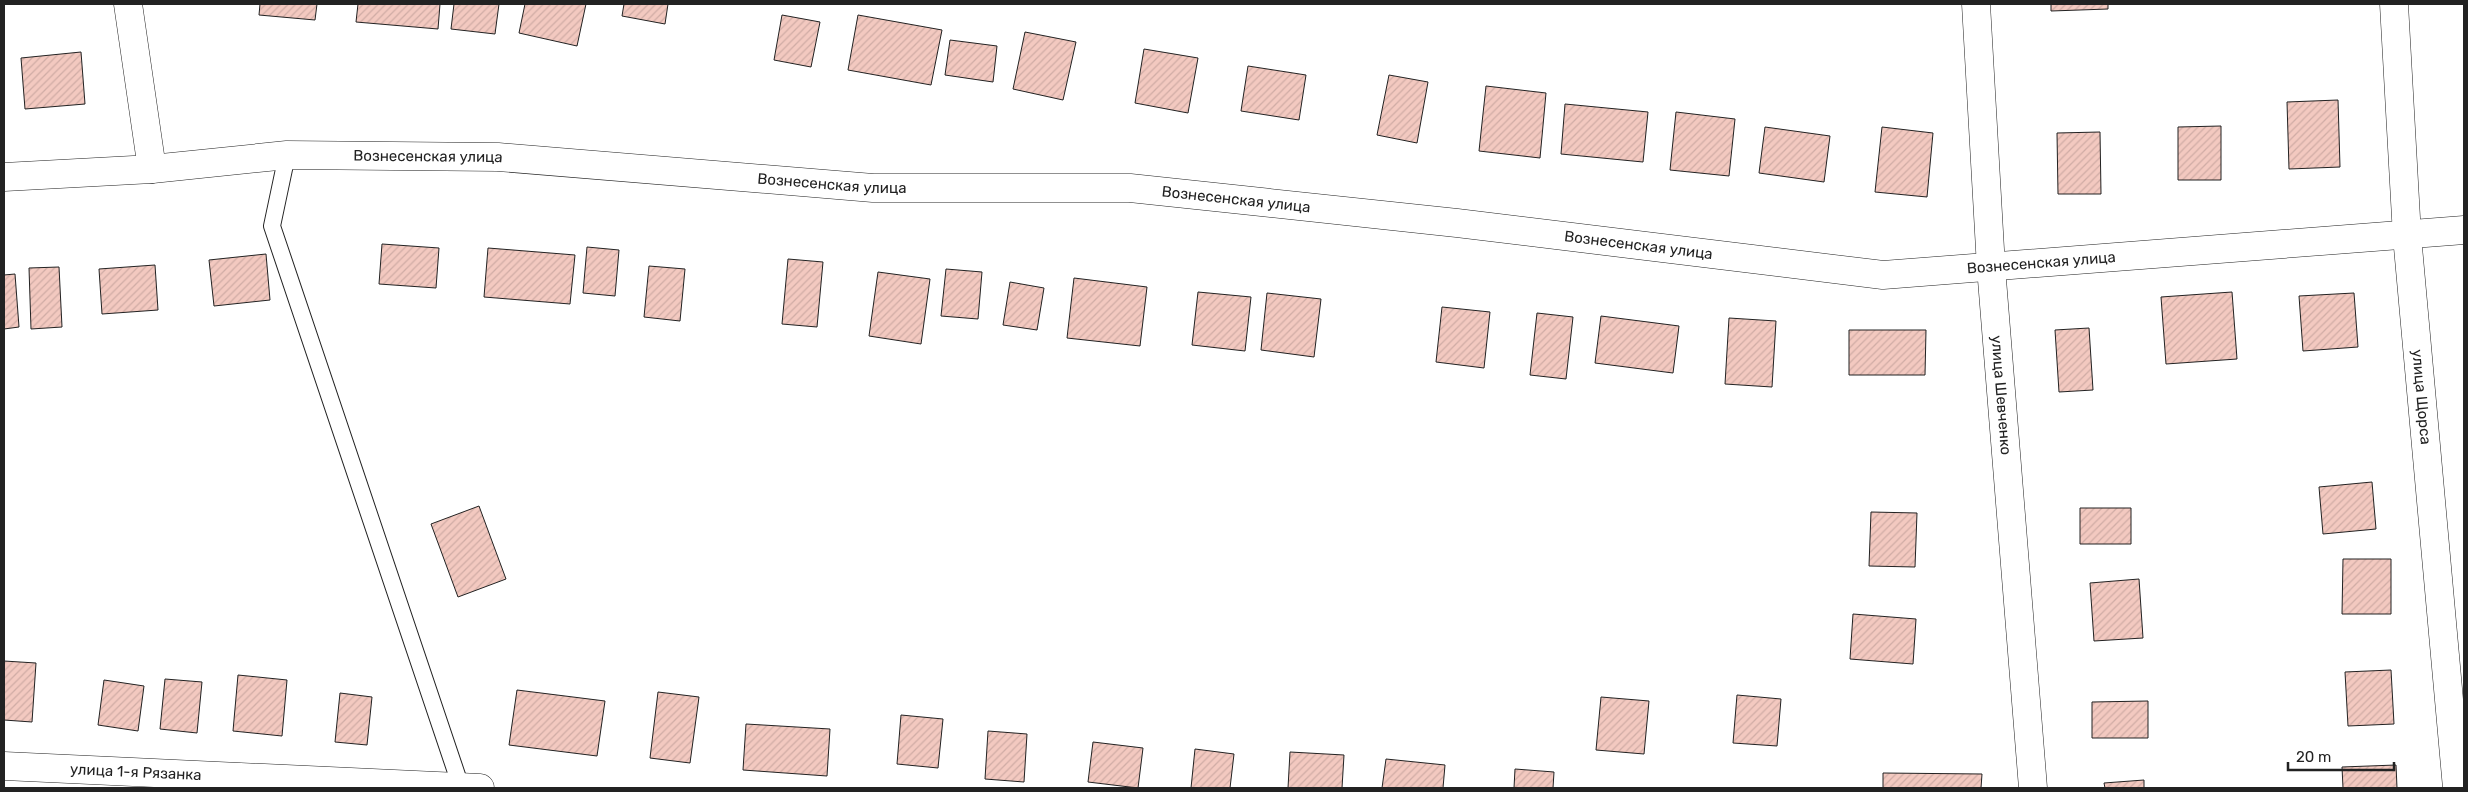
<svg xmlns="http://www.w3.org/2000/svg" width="2468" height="792" font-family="Rubik,sans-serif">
	<defs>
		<pattern id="building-hatch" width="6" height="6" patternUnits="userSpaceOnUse" patternTransform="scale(1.25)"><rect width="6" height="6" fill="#f3c9c0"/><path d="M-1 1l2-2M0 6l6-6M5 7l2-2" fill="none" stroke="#d0aca5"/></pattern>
	</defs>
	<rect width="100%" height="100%" fill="#fff"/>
	<path fill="url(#building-hatch)" stroke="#222" d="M260 4H317L315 20 259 15Z
		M358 4H440L438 29 356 22Z
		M454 4H499L495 34 451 29Z
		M525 4H586L577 46 519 33Z
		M624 4H668L665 24 622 16Z
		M2051 4H2108V9L2051 11Z
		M782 15 820 22 811 67 774 60Z
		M858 15 942 30 931 85 848 70Z
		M1025 32 1076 42 1063 100 1013 89Z
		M950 40 997 46 993 82 945 75Z
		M1144 49 1198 58 1188 113 1135 103Z
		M81 52 85 104 25 109 21 58Z
		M1248 66 1306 75 1299 120 1241 111Z
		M1389 75 1428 82 1417 143 1377 135Z
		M1486 86 1546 93 1540 158 1479 151Z
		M2338 100 2340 167 2289 169 2287 102Z
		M1565 104 1648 112 1643 162 1561 154Z
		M1676 112 1735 119 1729 176 1670 170Z
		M2221 126V180H2178V127Z
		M1765 127 1830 136 1824 182 1759 173Z
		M1882 127 1933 133 1927 197 1875 192Z
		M2100 132 2101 194H2058L2057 133Z
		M382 244 439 248 436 288 379 284Z
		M587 247 619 250 615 296 583 293Z
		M488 248 575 255 570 304 484 297Z
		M266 254 270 300 214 306 209 260Z
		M788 259 823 262 817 327 782 324Z
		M155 265 158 310 102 314 99 269Z
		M649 266 685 269 680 321 644 317Z
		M59 267 62 327 31 329 29 268Z
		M946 269 982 272 978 319 941 316Z
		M878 272 930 279 921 344 869 336Z
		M15 274 19 327 4 329V275Z
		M1074 278 1147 287 1140 346 1067 338Z
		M1010 282 1044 288 1037 330 1003 325Z
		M1198 292 1251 297 1245 351 1192 345Z
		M2232 292 2237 359 2166 364 2161 297Z
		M1267 293 1321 299 1314 357 1261 350Z
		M2354 293 2358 347 2303 351 2299 296Z
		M1442 307 1490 312 1484 368 1436 362Z
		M1537 313 1573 317 1566 379 1530 375Z
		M1601 316 1679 326 1673 373 1595 363Z
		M1729 318 1776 321 1772 387 1725 384Z
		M2089 328 2093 390 2059 392 2055 330Z
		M1849 330H1926L1925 375H1849Z
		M2372 482 2376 529 2323 534 2319 487Z
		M479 506 506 579 458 597 431 524Z
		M2080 508H2131V544H2080Z
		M1871 512 1917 513 1915 567 1869 566Z
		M2343 559H2391V614H2342Z
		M2139 579 2143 638 2094 641 2090 583Z
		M1853 614 1916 619 1913 664 1850 659Z
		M4 661 36 663 32 722 4 720Z
		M2391 670 2394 724 2348 726 2345 672Z
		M238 675 287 680 282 736 233 731Z
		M165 679 202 682 197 733 160 729Z
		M104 680 144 686 138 731 98 725Z
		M517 690 605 701 597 756 509 745Z
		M658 692 699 697 690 763 650 758Z
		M340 693 372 697 367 745 335 742Z
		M1737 695 1781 699 1777 746 1733 743Z
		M1601 697 1649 701 1644 754 1596 750Z
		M2148 701V738H2092V702Z
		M901 715 943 719 938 768 897 764Z
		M746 724 830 729 827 776 743 770Z
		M988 731 1027 734 1024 782 985 779Z
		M1093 742 1143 748 1138 788 1088 782Z
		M1195 749 1234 754 1230 788H1191Z
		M1290 752 1344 755 1342 788H1288Z
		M1386 759 1445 765 1443 788H1382Z
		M2396 765 2397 788H2343L2342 767Z
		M1515 769 1554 772 1553 788H1514Z
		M1883 773 1982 774 1981 788H1883Z
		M2144 780V788H2105L2104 783Z"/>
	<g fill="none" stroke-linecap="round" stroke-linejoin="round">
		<defs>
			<path id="lane" d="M287 155 272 226 461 787"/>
			<g id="street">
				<path d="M128 4 152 169"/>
				<path id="s1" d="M1976 4 1991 267 2033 788"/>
				<path id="s2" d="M2394 4 2407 236 2457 788"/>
				<path id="s3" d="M4 177 152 169 287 155 498 157 873 188H1130L1457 223 1883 275 2464 230"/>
				<path id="s4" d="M4 766 480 788"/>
			</g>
		</defs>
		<use href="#lane" stroke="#222" stroke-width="18"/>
		<use href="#street" stroke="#222" stroke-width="29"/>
		<use href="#lane" stroke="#fff" stroke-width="16"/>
		<use href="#street" stroke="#fff" stroke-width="28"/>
	</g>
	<g text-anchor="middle" stroke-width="4" stroke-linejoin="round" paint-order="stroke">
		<g font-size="15" fill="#222" stroke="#fff">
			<text dy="5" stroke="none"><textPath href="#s3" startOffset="425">Вознесенская улица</textPath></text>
			<text dy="5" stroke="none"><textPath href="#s3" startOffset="830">Вознесенская улица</textPath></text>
			<text dy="5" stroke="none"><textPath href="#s3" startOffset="1235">Вознесенская улица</textPath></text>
			<text dy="5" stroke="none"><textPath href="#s3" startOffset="1640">Вознесенская улица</textPath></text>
			<text dy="5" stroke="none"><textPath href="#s3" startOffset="2045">Вознесенская улица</textPath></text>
			<text dy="5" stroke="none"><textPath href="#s1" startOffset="392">улица Шевченко</textPath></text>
			<text dy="5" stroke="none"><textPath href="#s2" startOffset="394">улица Щорса</textPath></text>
			<text dy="5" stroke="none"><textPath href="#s4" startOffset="132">улица 1-я Рязанка</textPath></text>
		</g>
	</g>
	<rect width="2468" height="792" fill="none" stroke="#222222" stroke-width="10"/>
	<path d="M2288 762v8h106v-8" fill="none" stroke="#222222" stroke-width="2.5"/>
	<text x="2296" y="762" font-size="15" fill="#222222" stroke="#ffffff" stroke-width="4" paint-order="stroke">20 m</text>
</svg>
